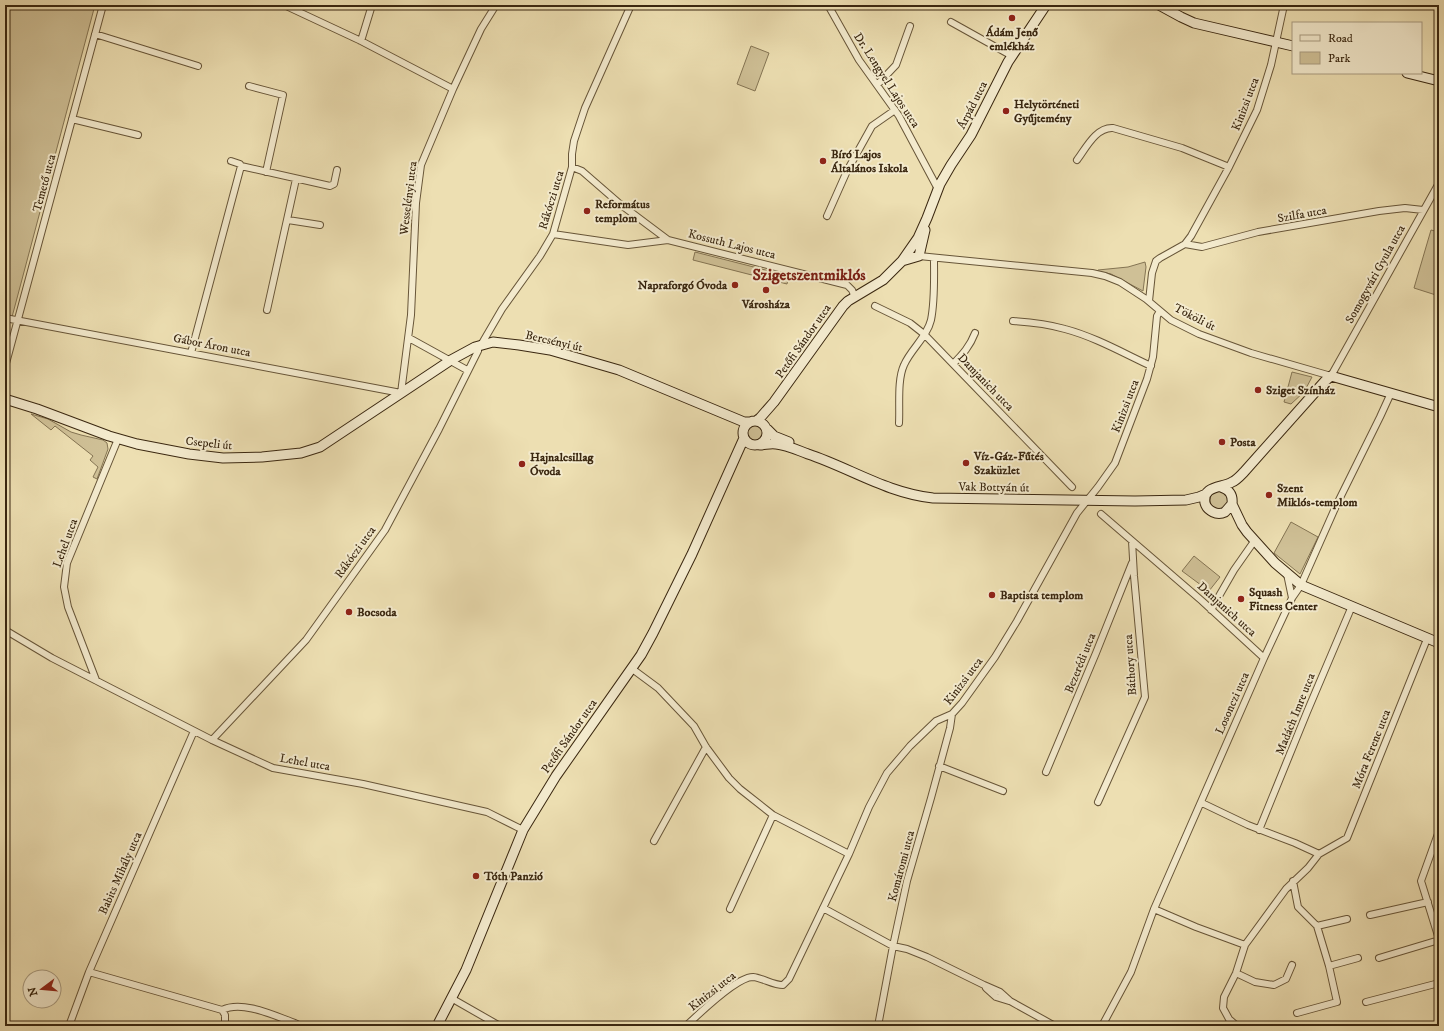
<svg xmlns="http://www.w3.org/2000/svg" width="1444" height="1031" font-family="'IM FELL DW Pica',serif">
	<rect width="100%" height="100%" fill="#eddfb2"/>
	<filter id="stains"><feTurbulence type="fractalNoise" baseFrequency=".005" numOctaves="4"/><feColorMatrix values="0 0 0 0 .2 0 0 0 0 .09 0 0 0 0 .02 0 0 0 .5 -.17"/></filter>
	<radialGradient id="worn" r=".72"><stop offset=".6" stop-color="#630" stop-opacity="0"/><stop offset="1" stop-color="#630" stop-opacity=".3"/></radialGradient>
	<path fill="#cfc096" stroke="#847453" d="M5 5H95L12 317 5 316Z
		M751 46 769 53 755 91 737 84Z
		M1431 230 1439 232V296L1414 288Z
		M695 252 789 276 787 284 693 260Z
		M1145 262 1146 267 1143 291 1111 274 1097 271 1098 270 1128 267Z
		M1292 372 1312 377 1304 392 1291 404 1284 402Z
		M31 414 48 419 71 432 81 435 103 440 107 443 108 449 97 479 93 477 98 467 90 460 93 456 55 426 51 430Z
		M747 433a8 8 0 1 1 16 0a8 8 0 1 1-16 0Z
		M1210 500a9 9 0 1 1 18 0a9 9 0 1 1-18 0Z
		M1291 522 1318 537 1300 574 1274 553Z
		M1194 556 1220 577 1209 591 1182 571Z"/>
	<g fill="none" stroke-linecap="round" stroke-linejoin="round">
		<defs>
			<path id="street" d="M284 5 361 41 453 89
				M828 5 859 60 899 116 938 189
				M951 22 1012 56
				M95 34 198 66
				M361 41 372 5
				M877 85 896 65 910 26
				M249 86 283 95 266 172
				M72 119 138 135
				M1077 160C1086 148 1096 127 1113 128L1182 148 1229 167
				M231 161 240 164 241 166 330 186 334 184 337 170
				M572 167 582 171 620 204 668 240
				M827 216 847 171 872 126 895 110
				M288 220 320 225
				M553 234 628 245 668 240 847 285 852 290 855 297
				M1185 244 1202 247 1258 232 1379 211 1405 208 1423 210
				M919 256 1092 273 1105 276 1120 282 1146 299 1171 320 1199 334 1251 353 1331 376 1439 183
				M1149 301 1152 273 1156 261 1160 258 1185 244 1191 236 1229 167 1257 110 1271 65 1284 5
				M875 306 910 323 924 334 1072 487
				M267 310 296 179
				M5 318 401 393 411 315 416 203 421 165 453 89 481 29 496 5
				M1013 321C1031 322 1048 324 1065 329 1095 337 1123 353 1151 366
				M409 338 467 370
				M481 345 502 309 540 256 553 234 572 167V154L574 141 585 108 631 5
				M191 353 241 166
				M953 364C963 354 970 346 975 333
				M5 367 103 5
				M899 423C900 406 897 380 904 365 911 349 927 337 931 320 935 300 934 278 934 258
				M1101 514 1202 601 1264 658
				M1287 574 1292 598
				M1211 610 1234 570 1255 540
				M5 630 52 658 212 740 273 768 363 784 487 812 523 830
				M631 668 658 688 694 726 706 747 729 778 740 789 773 815 849 854
				M96 680 68 607 64 587 67 563 118 439
				M212 740 306 640 385 530 439 429 478 351
				M939 766 1003 791
				M1046 772 1096 653 1132 563
				M1098 802 1145 697 1134 576 1132 541
				M1202 803 1248 825 1295 843 1319 854
				M1259 830 1307 712 1352 606
				M1439 831 1421 881 1439 939
				M654 841 706 747
				M1293 881 1298 907 1317 926 1329 966 1358 958
				M823 908 893 946 907 949 927 957 984 985 1000 992 1010 1001 1055 1026
				M730 909 773 815
				M1154 909 1196 927 1245 945
				M1370 915 1428 902
				M1317 926 1347 919
				M1379 958 1439 940
				M89 972 222 1010 225 1015V1026
				M1236 973 1255 982 1274 985 1286 979 1292 965
				M986 988 996 997 1009 1001
				M451 998 500 1026
				M1366 1002 1439 983
				M222 1010C243 1000 275 1016 295 1023L301 1026
				M1297 1013 1337 1002 1329 966
				M69 1026 89 972 194 731
				M686 1026C699 1014 736 977 753 977 763 978 773 985 783 985L789 979 849 854 869 807 887 773 910 746 936 721 952 714 962 703 995 657 1017 621 1077 513 1098 487 1115 463 1147 379 1153 357 1157 316 1160 311
				M878 1026 893 946 907 881 931 798 950 728 952 714
				M1102 1026 1131 972 1154 909 1264 658 1292 598 1301 585 1336 506 1380 417 1391 393
				M1237 1026 1229 1019 1223 1008 1224 997 1236 973 1245 945 1286 889 1308 868 1319 854 1347 838 1427 639"/>
			<path id="secondary" d="M1159 5 1181 17 1194 23 1293 46
				M1407 73 1439 81
				M902 261 919 256 925 230
				M5 399 37 409 109 436 137 444 189 454 223 458 262 457 301 453 320 447 451 360 475 347 493 342 519 345 550 350 619 370 744 422H750
				M743 433a12 12 0 1 1 24 0a12 12 0 1 1-24 0Z
				M756 421 760 418 774 402 843 306 848 301 883 280 902 261 918 238 927 218 940 184 951 165 971 135 1008 62 1046 5
				M767 429 774 436 789 442
				M760 445C765 445 770 443 776 444 787 445 797 450 808 454 850 468 887 493 933 498L1135 501 1186 500 1199 497 1206 494
				M1221 487C1230 490 1233 495 1232 504L1225 512C1221 514 1217 514 1213 512 1209 510 1206 507 1205 503 1202 485 1223 488 1232 482 1237 480 1241 475 1244 472L1325 381 1331 376 1439 407
				M1232 504 1242 525 1247 532 1275 563 1301 585 1439 643
				M437 1026 466 970 523 830 556 776 641 655 653 633 692 554 744 438"/>
		</defs>
		<use href="#street" stroke="#675538" stroke-width="8"/>
		<use href="#secondary" stroke="#3a2710" stroke-width="11"/>
		<use href="#street" stroke="#f3eacd" stroke-width="6"/>
		<use href="#secondary" stroke="#f3eacd" stroke-width="9"/>
	</g>
	<g fill="#8f2418" stroke="#f3eacd" stroke-width="1.5">
		<circle cx="1012" cy="18" r="4"/>
		<circle cx="1006" cy="111" r="4"/>
		<circle cx="823" cy="161" r="4"/>
		<circle cx="587" cy="211" r="4"/>
		<circle cx="735" cy="285" r="4"/>
		<circle cx="766" cy="290" r="4"/>
		<circle cx="1258" cy="390" r="4"/>
		<circle cx="1222" cy="442" r="4"/>
		<circle cx="966" cy="463" r="4"/>
		<circle cx="522" cy="464" r="4"/>
		<circle cx="1269" cy="495" r="4"/>
		<circle cx="992" cy="595" r="4"/>
		<circle cx="1241" cy="599" r="4"/>
		<circle cx="349" cy="612" r="4"/>
		<circle cx="476" cy="876" r="4"/>
	</g>
	<g text-anchor="middle" stroke-width="4" stroke-linejoin="round" paint-order="stroke">
		<g font-size="12" font-weight="bold" fill="#3a2710" stroke="#f3eacd" text-anchor="start">
			<text x="1012" y="36" text-anchor="middle">Ádám Jenő<tspan x="1012" dy="14">emlékház</tspan></text>
			<text x="1014" y="108">Helytörténeti<tspan x="1014" dy="14">Gyűjtemény</tspan></text>
			<text x="831" y="158">Bíró Lajos<tspan x="831" dy="14">Általános Iskola</tspan></text>
			<text x="595" y="208">Református<tspan x="595" dy="14">templom</tspan></text>
			<text x="727" y="289" text-anchor="end">Napraforgó Óvoda</text>
			<text x="766" y="308" text-anchor="middle">Városháza</text>
			<text x="1266" y="394">Sziget Színház</text>
			<text x="1230" y="446">Posta</text>
			<text x="974" y="460">Víz-Gáz-Fűtés<tspan x="974" dy="14">Szaküzlet</tspan></text>
			<text x="530" y="461">Hajnalcsillag<tspan x="530" dy="14">Óvoda</tspan></text>
			<text x="1277" y="492">Szent<tspan x="1277" dy="14">Miklós-templom</tspan></text>
			<text x="1249" y="596">Squash<tspan x="1249" dy="14">Fitness Center</tspan></text>
			<text x="1000" y="599">Baptista templom</text>
			<text x="357" y="616">Bocsoda</text>
			<text x="484" y="880">Tóth Panzió</text>
		</g>
		<g font-size="12" fill="#3a2710" stroke="#f3eacd">
			<text transform="translate(887 80) rotate(57)" y="4">Dr. Lengyel Lajos utca</text>
			<text transform="translate(1245 104) rotate(-69)" y="4">Kinizsi utca</text>
			<text transform="translate(972 105) rotate(-63)" y="4">Árpád utca</text>
			<text transform="translate(44 183) rotate(-75)" y="4">Temető utca</text>
			<text transform="translate(408 198) rotate(-83)" y="4">Wesselényi utca</text>
			<text transform="translate(551 200) rotate(-73)" y="4">Rákóczi utca</text>
			<text transform="translate(1302 214) rotate(-10)" y="4">Szilfa utca</text>
			<text transform="translate(732 244) rotate(14)" y="4">Kossuth Lajos utca</text>
			<text transform="translate(1375 274) rotate(-61)" y="4">Somogyvári Gyula utca</text>
			<text transform="translate(1195 317) rotate(27)" y="4">Tököli út</text>
			<text transform="translate(554 341) rotate(13)" y="4">Bercsényi út</text>
			<text transform="translate(803 341) rotate(-55)" y="4">Petőfi Sándor utca</text>
			<text transform="translate(212 345) rotate(11)" y="4">Gábor Áron utca</text>
			<text transform="translate(986 382) rotate(46)" y="4">Damjanich utca</text>
			<text transform="translate(1125 406) rotate(-69)" y="4">Kinizsi utca</text>
			<text transform="translate(209 443) rotate(6)" y="4">Csepeli út</text>
			<text transform="translate(994 487) rotate(1)" y="4">Vak Bottyán út</text>
			<text transform="translate(65 543) rotate(-70)" y="4">Lehel utca</text>
			<text transform="translate(355 552) rotate(-54)" y="4">Rákóczi utca</text>
			<text transform="translate(1227 609) rotate(42)" y="4">Damjanich utca</text>
			<text transform="translate(1080 663) rotate(-68)" y="4">Bezerédi utca</text>
			<text transform="translate(1130 665) rotate(-94)" y="4">Báthory utca</text>
			<text transform="translate(963 681) rotate(-53)" y="4">Kinizsi utca</text>
			<text transform="translate(1232 703) rotate(-66)" y="4">Losonczi utca</text>
			<text transform="translate(1295 714) rotate(-68)" y="4">Madách Imre utca</text>
			<text transform="translate(569 736) rotate(-55)" y="4">Petőfi Sándor utca</text>
			<text transform="translate(1371 749) rotate(-68)" y="4">Móra Ferenc utca</text>
			<text transform="translate(305 762) rotate(10)" y="4">Lehel utca</text>
			<text transform="translate(901 866) rotate(-75)" y="4">Komáromi utca</text>
			<text transform="translate(120 873) rotate(-66)" y="4">Babits Mihály utca</text>
			<text transform="translate(712 991) rotate(-38)" y="4">Kinizsi utca</text>
		</g>
		<g font-size="16" font-weight="bold" fill="#7a1f14" stroke="#f3eacd">
			<text x="809" y="280">Szigetszentmiklós</text>
		</g>
	</g>
	<rect width="1444" height="1031" fill="none" stroke="#eddfb2" stroke-width="20"/>
	<rect x="6" y="6" width="1432" height="1019" fill="none" stroke="#3a2710" stroke-width="2"/>
	<rect x="10" y="10" width="1424" height="1011" fill="none" stroke="#3a2710"/>
	<rect x="1292" y="22" width="130" height="52" fill="#f3eacd" stroke="#a99c81"/>
	<rect x="1300" y="35" width="20" height="6" fill="#f3eacd" stroke="#a99c81"/>
	<text x="1328" y="42" font-size="12" fill="#3a2710">Road</text>
	<rect x="1300" y="52" width="20" height="12" fill="#cfc096" stroke="#a99c81"/>
	<text x="1328" y="62" font-size="12" fill="#3a2710">Park</text>
	<g transform="translate(42 989) rotate(254)"><circle r="19" fill="#f3eacd" stroke="#a99c81"/>
	<path d="M0-3L7 15L0 10L-7 15Z" fill="#8f2418"/>
	<text y="-6" font-size="11" font-weight="bold" text-anchor="middle" fill="#3a2710">N</text>
	</g>
	<rect width="100%" height="100%" filter="url(#stains)"/>
	<rect width="100%" height="100%" fill="url(#worn)"/>
</svg>
